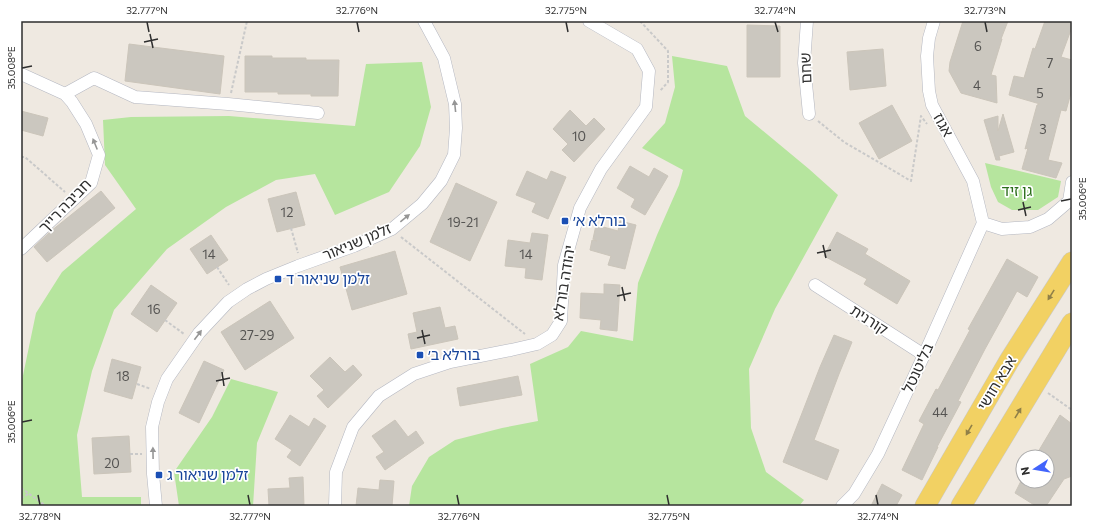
<svg xmlns="http://www.w3.org/2000/svg" width="1093" height="527" font-family="Commissioner,'Noto Sans Hebrew',sans-serif">
	<rect width="100%" height="100%" fill="#efe9e1"/>
	<path fill="#b6e59e" d="M672 56 727 66 745 116 809 169 838 195 775 309 749 369 751 428 766 472 804 500 799 506H409L412 486 429 457 455 440 502 428 538 421 530 364 568 347 581 331 633 341 638 283 657 235 679 185 683 170 642 148 665 123 675 87Z
		M422 62 431 107 420 146 389 192 335 215 315 174 276 180 226 207 167 249 114 310 92 371 77 435 82 497H141V506H21V385L36 313 62 272 136 209 105 165 103 120 131 117 229 116 355 126 366 64Z
		M985 163 1061 181 1058 197 1038 210H1012L998 202 991 187Z
		M231 379 278 392 257 443 253 506H179L174 472 212 417Z"/>
	<path fill="#cbc7bf" stroke="#cbc5ba" d="M963 21H1008L1001 39H1002L991 75 996 76 997 103 961 93 949 71 950 62Z
		M1045 21H1072V27L1061 57 1072 60V89L1066 111 1061 110 1048 160 1062 163 1056 178 1022 169 1028 148 1025 149 1037 105 1040 104 1009 95 1014 76 1024 78 1033 48 1035 49Z
		M747 25 780 26V77H747Z
		M129 44 224 56 220 94 125 81Z
		M883 49 886 86 850 90 847 52Z
		M245 56H272V58H306V60H339L338 96H311V94H278V92H245Z
		M892 105 912 141 879 159 859 123Z
		M570 110 586 126 594 118 605 129 574 162 562 150 568 144 553 129Z
		M21 111 48 118 43 136 21 130Z
		M1003 114 1014 152 999 156 1000 160H996L984 120 998 116V131Z
		M630 166 649 177 654 168 668 176 645 215 631 207 635 199 617 188Z
		M527 171 547 180 551 171 566 177 548 219 532 212 536 203 516 195Z
		M456 183 497 202 470 261 430 242Z
		M101 191 115 208 47 262 34 247 51 231Z
		M296 192 305 225 277 232 268 199Z
		M620 221 636 225 625 269 608 265 611 256 590 250 592 240 597 241 593 239 596 225 618 231Z
		M837 232 868 249 865 254 910 281 897 304 864 284 867 279 824 256Z
		M532 233 548 235 542 280 525 278 526 268 505 266 508 240 530 243Z
		M211 235 228 260 207 274 190 249Z
		M395 251 407 294 352 310 340 267Z
		M1007 259 1038 277 1027 297 1017 291 985 349 958 401 961 402 937 447H938L922 480 902 470 924 424 919 421 936 389 938 390 970 330 968 329Z
		M604 284 620 285 617 331 600 329 601 320 580 318 581 293 604 294Z
		M151 285 177 303 157 332 131 314Z
		M270 301 294 338 245 370 221 332Z
		M440 307 445 328 455 326 458 339 411 349 408 334 417 332 413 313Z
		M834 335 852 342 839 374 814 440 839 450 827 480 783 462 820 367Z
		M330 357 345 372 353 365 362 375 328 408 317 396 324 390 310 376Z
		M112 359 141 367 132 399 104 391Z
		M204 361 224 370 199 423 179 413Z
		M518 376 522 395 460 406 457 388Z
		M290 415 309 427 314 418 326 426 300 466 287 457 292 450 275 439Z
		M1060 415 1072 424V476L1064 479 1046 506H1036L1015 493 1021 481H1047V457H1035Z
		M395 420 408 437 416 431 424 443 385 470 376 457 384 452 372 436Z
		M129 436 131 472 94 474 92 438Z
		M303 477 304 506H269L268 489 290 488 289 478Z
		M380 480 394 481 392 506H356L358 488 379 490Z
		M882 484 902 495 896 506H871Z"/>
	<g fill="none" stroke-linecap="round" stroke-linejoin="round">
		<defs>
			<path id="minor" d="M807 21 804 63 809 114
				M934 21 929 38 927 56 929 91 932 105 973 181 983 223
				M21 74 65 94 72 102 86 124 99 155 91 183 21 249
				M65 94 94 78 135 97 228 104 318 113
				M983 223 1002 229 1030 227 1048 219 1069 201 1072 182
				M815 285 924 355
				M156 506 153 474 152 427 158 402 167 379 199 333 228 302 247 289 266 279 298 266 354 246 392 229 422 204 441 181 454 155 456 128 455 104 444 58 424 21
				M335 506 336 472 353 427 379 396 414 374 450 362 511 350 537 344 552 335 561 321 564 265 580 208 601 169 646 107 649 71 637 49 589 21
				M842 506 854 494 878 454 924 355 983 223"/>
			<path id="primary" d="M925 506 1009 361 1072 262
				M961 506 1072 323"/>
		</defs>
		<use href="#minor" stroke="#b4b7c1" stroke-width="13"/>
		<use href="#primary" stroke="#c9c9c9" stroke-width="21"/>
		<path stroke="#c9c9c9" stroke-width="2" stroke-dasharray="3 2" stroke-linecap="butt" d="M640 21 668 51V82L660 91
			M231 93 247 21
			M818 121 844 142 911 181 921 116 927 124
			M21 157H25L65 192
			M291 228 298 253
			M401 237 525 334
			M217 267 229 285
			M165 320 184 334
			M137 384 151 389
			M1048 393 1072 410
			M130 454H142
			M21 488 46 506
			M21 498 30 493"/>
		<use href="#minor" stroke="#fff" stroke-width="12"/>
		<use href="#primary" stroke="#f2d163" stroke-width="20"/>
	</g>
	<defs><path id="oneway-solid" d="M-6-.8H1V-3.2L6.5 0L1 3.2V.8H-6Z"/></defs>
	<g fill="#969696">
		<use href="#oneway-solid" transform="translate(455 106) rotate(-96)"/>
		<use href="#oneway-solid" transform="translate(95 144) rotate(-112)"/>
		<use href="#oneway-solid" transform="translate(405 218) rotate(-39)"/>
		<use href="#oneway-solid" transform="translate(198 335) rotate(-53)"/>
		<use href="#oneway-solid" transform="translate(153 453) rotate(-91)"/>
	</g>
	<g fill="#908048">
		<use href="#oneway-solid" transform="translate(1051 295) rotate(122)"/>
		<use href="#oneway-solid" transform="translate(1018 413) rotate(-59)"/>
		<use href="#oneway-solid" transform="translate(969 430) rotate(120)"/>
	</g>
	<path fill="none" stroke="#2e2e2e" stroke-width="1.5" d="M147 22 149 32M357 22 359 32M566 22 568 32M775 22 778 32M985 22 987 32M150 34 153 48M144 42 158 39M22 68 32 66M1061 201 1071 199M1023 202 1026 216M1018 210 1031 207M823 245 826 258M817 253 831 250M622 287 625 301M617 296 631 293M422 330 425 344M417 338 430 335M222 372 224 386M216 381 230 378M22 422 32 420M38 495 40 505M248 495 250 505M457 495 459 505M667 495 669 505M876 495 878 505"/>
	<g fill="#1a4fb4" stroke="#fff" stroke-width="1.5">
		<rect x="561" y="217" width="8" height="8" rx="2"/>
		<rect x="274" y="275" width="8" height="8" rx="2"/>
		<rect x="416" y="351" width="8" height="8" rx="2"/>
		<rect x="155" y="471" width="8" height="8" rx="2"/>
	</g>
	<g text-anchor="middle" stroke-width="3.5" stroke-linejoin="round" paint-order="stroke">
		<g font-size="13" fill="#555452">
			<text x="978" y="51">6</text>
			<text x="1050" y="68">7</text>
			<text x="977" y="90">4</text>
			<text x="1040" y="98">5</text>
			<text x="1043" y="134">3</text>
			<text x="579" y="141">10</text>
			<text x="287" y="217">12</text>
			<text x="463" y="227">19-21</text>
			<text x="209" y="259">14</text>
			<text x="526" y="259">14</text>
			<text x="154" y="314">16</text>
			<text x="257" y="340">27-29</text>
			<text x="123" y="381">18</text>
			<text x="940" y="417">44</text>
			<text x="112" y="468">20</text>
		</g>
		<g font-size="15" fill="#2e2e2e" stroke="#fff">
			<text transform="translate(806 68) rotate(-92)" y="5">שחם</text>
			<text transform="translate(943 125) rotate(61)" y="5">אגוז</text>
			<text transform="translate(65 206) rotate(-46)" y="5">חביבה רייך</text>
			<text transform="translate(357 242) rotate(-23)" y="5">זלמן שניאור</text>
			<text transform="translate(564 283) rotate(-81)" y="5">יהודה בורלא</text>
			<text transform="translate(869 320) rotate(33)" y="5">קורנית</text>
			<text transform="translate(918 368) rotate(-65)" y="5">בליטנטל</text>
			<text transform="translate(997 383) rotate(-59)" y="5">אבא חושי</text>
		</g>
		<g font-size="15" fill="#2c6e1b" stroke="#fff">
			<text x="1017" y="196">גן זיד</text>
		</g>
		<g font-size="15" fill="#164399" stroke="#fff" text-anchor="start">
			<text x="573" y="226">בורלא א׳</text>
			<text x="286" y="284">זלמן שניאור ד</text>
			<text x="428" y="360">בורלא ב׳</text>
			<text x="167" y="480">זלמן שניאור ג</text>
		</g>
	</g>
	<rect width="1093" height="527" fill="none" stroke="#ffffff" stroke-width="44"/>
	<g transform="translate(1035 469) rotate(258)"><circle r="19" fill="#ffffff" stroke="#ababab"/>
	<path d="M0-3L7 15L0 10L-7 15Z" fill="#4264fb"/>
	<text y="-6" font-size="11" font-weight="bold" text-anchor="middle" fill="#2e2e2e">N</text>
	</g>
	<rect x="22" y="22" width="1049" height="483" fill="none" stroke="#2e2e2e" stroke-width="1.5"/>
	<g font-size="10" text-anchor="middle" fill="#2e2e2e">
		<text x="147" y="14">32.777°N</text>
		<text x="357" y="14">32.776°N</text>
		<text x="566" y="14">32.775°N</text>
		<text x="775" y="14">32.774°N</text>
		<text x="985" y="14">32.773°N</text>
		<text transform="translate(11 68) rotate(-90)" y="4">35.008°E</text>
		<text transform="translate(1082 199) rotate(-90)" y="4">35.006°E</text>
		<text transform="translate(11 422) rotate(-90)" y="4">35.006°E</text>
		<text x="40" y="520">32.778°N</text>
		<text x="250" y="520">32.777°N</text>
		<text x="459" y="520">32.776°N</text>
		<text x="669" y="520">32.775°N</text>
		<text x="878" y="520">32.774°N</text>
	</g>
</svg>
